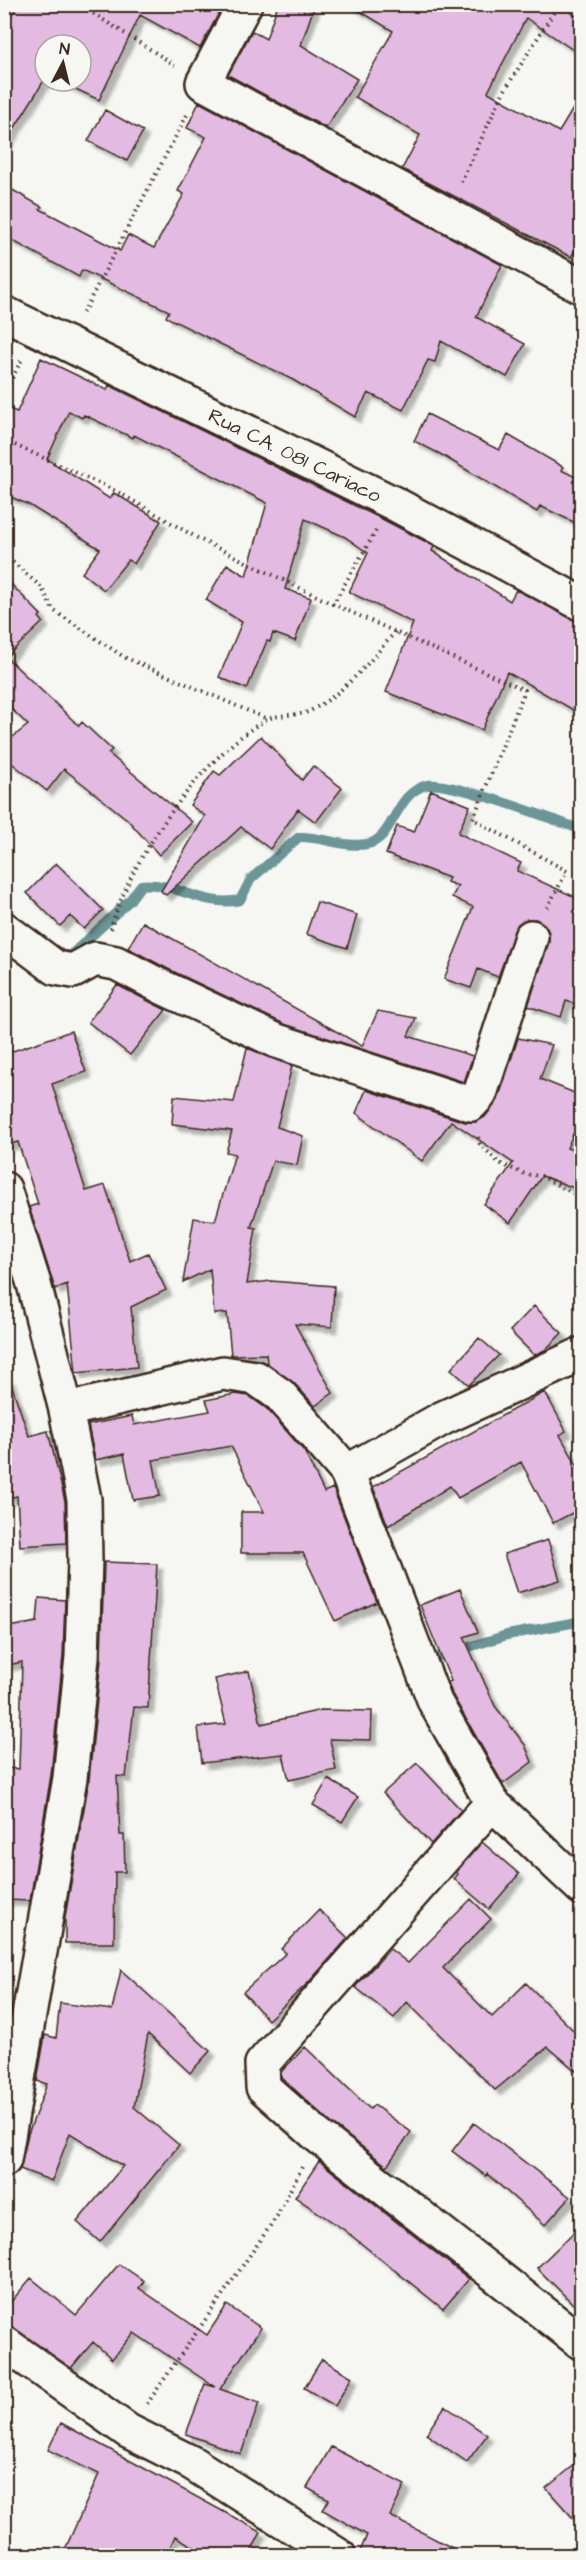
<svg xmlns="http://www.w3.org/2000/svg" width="586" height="2560" font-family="'Architects Daughter',sans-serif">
	<defs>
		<filter id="shadow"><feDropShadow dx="5.5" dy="5.5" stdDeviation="1.5" flood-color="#0004"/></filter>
	</defs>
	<rect width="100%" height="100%" fill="#f6f6f2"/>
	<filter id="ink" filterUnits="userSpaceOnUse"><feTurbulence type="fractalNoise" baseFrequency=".0167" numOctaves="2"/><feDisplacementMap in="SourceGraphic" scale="12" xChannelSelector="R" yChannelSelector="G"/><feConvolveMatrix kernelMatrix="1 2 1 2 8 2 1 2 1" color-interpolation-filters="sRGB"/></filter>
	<g filter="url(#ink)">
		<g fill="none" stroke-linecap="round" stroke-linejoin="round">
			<path stroke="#6c9598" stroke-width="10" d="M63 955H71L130 900 141 885C175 881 203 908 240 900L251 879 299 837C321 836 344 848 367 844 394 840 394 793 427 785 450 780 555 820 582 830
				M434 1658 507 1635 582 1621"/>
		</g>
		<path fill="#e2bae2" stroke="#3b2a1e" stroke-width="1.5" filter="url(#shadow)" d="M17 4H204L219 13 200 48 140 15 99 100 59 81H81V45H45V79L4 145V32Z
			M278 4H315L301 45 357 79 326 128 228 75 252 31 266 39Z
			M348 4H558L582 20V56L526 18 488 92 559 132 582 94V239L571 257 402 169 420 135 355 97 393 31Z
			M199 102 502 265 476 317 525 344 507 377 441 341 435 362 428 360 403 410 368 393 355 417 293 380 166 317 169 311 82 270 79 277 4 236V185L42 207 40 209 120 251 128 235 154 248 184 194 178 191 206 137 187 128Z
			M105 110 143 131 127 161 88 141Z
			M41 358 107 390 109 385 384 520 434 546 432 551 510 601 516 590 582 623V715L507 672 482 730 386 692 413 623 349 592 368 553 345 537 305 519 285 589 311 598 295 641 273 633 270 642 267 641 247 689 219 677 242 622 206 600 227 564 246 576 267 503 134 435 133 438 84 415 82 418 69 411 47 459 110 499 114 493 161 521 134 564 128 560 104 590 82 573 100 549 29 505 4 494V407L17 412Z
			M427 414 499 450 508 435 563 467 561 470 582 480V526L540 506 537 512 440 454 414 441Z
			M4 577 41 615 39 617 43 622 6 657 79 726 82 722 112 750 108 753 192 822 159 855 127 819 64 769 47 791 4 757V744L28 725 4 702Z
			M261 736 302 780 313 766 342 788 316 822 298 809 270 849 241 827 166 895 161 891 205 816 190 805 214 771 220 775Z
			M431 790 470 806 458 833 521 863 517 871 582 900V987L576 1004 566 1001 561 1017 528 1006 549 942V933L545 925 536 919H527L518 924 498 977 478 969 471 988 444 979 473 907 452 897 458 886 447 882 449 878 386 854 397 826 414 832Z
			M56 863 103 910 84 929 70 916 60 926 27 893Z
			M317 902 357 915 347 948 306 934Z
			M143 922 362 1046 378 1011 416 1018 408 1036 473 1056 464 1082 284 1024 168 969 128 948Z
			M117 985 166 1010 130 1055 88 1022Z
			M71 1031 86 1072 52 1084 86 1191 105 1185 130 1261 148 1253 166 1290 131 1307 137 1367 76 1373 67 1284 55 1289 29 1207 38 1204 18 1142 4 1146V1054Z
			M518 1038 552 1045 540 1079 582 1096V1114L567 1148 582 1153V1191L542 1176 510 1223 484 1204 513 1163 451 1121 422 1161 356 1113 366 1090 465 1122H476L485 1117 498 1100Z
			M247 1048 292 1066 277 1127 303 1136 297 1165 273 1161 251 1227 256 1228 247 1284 271 1281 334 1286 332 1327 295 1324 333 1393 315 1406 294 1383 267 1363 266 1354 231 1355 227 1313 214 1314 210 1269 183 1282 194 1218 215 1221 235 1154 226 1152 232 1131 172 1124 174 1096 234 1102Z
			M534 1306 562 1333 545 1350 534 1355 510 1331Z
			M479 1338 499 1355 469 1385 451 1369Z
			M9 1378 29 1436 48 1431 65 1501 66 1543 20 1546 17 1496 4 1499V1379Z
			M545 1392 566 1431 560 1435 582 1474V1508L553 1523 521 1462 458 1498 450 1486 388 1526 373 1487Z
			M235 1394 249 1396 267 1409 304 1451 324 1492 333 1488 377 1602 335 1621 303 1553H241V1512H264L231 1446 153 1460 160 1496 133 1500 124 1454 95 1460 88 1425 132 1416 134 1425 210 1411 206 1400Z
			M548 1540 560 1580 517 1593 504 1554Z
			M104 1562 157 1564 148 1708 134 1707 126 1777 117 1776 120 1835H124L125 1872H115L114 1943H65V1917L89 1780 101 1659Z
			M460 1589 478 1632 464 1637 495 1706 525 1745 532 1762 503 1784 452 1694 448 1682 451 1681 420 1605Z
			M39 1598 65 1600 63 1656 51 1775 30 1901 4 1900V1768L19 1769 22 1662 4 1666V1628L37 1622Z
			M249 1671 261 1724 321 1710 372 1711 371 1740 330 1739 336 1770 289 1780 283 1754 202 1763 198 1727 226 1724 215 1679Z
			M417 1763 461 1810 431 1844 383 1793Z
			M328 1779 358 1797 342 1822 313 1805Z
			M482 1842 519 1874 489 1909 454 1879 458 1874 456 1872Z
			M471 1899 491 1919 443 1968 492 2017 526 1983 582 2039V2076L548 2047 495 2090 407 2002 394 2018 355 1987 390 1949 408 1963Z
			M319 1910 348 1938 308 1983 268 2020 243 1992 286 1953 281 1949Z
			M121 1970 210 2051 190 2073 148 2034 134 2107 179 2145 100 2242 77 2222 123 2166 70 2133 52 2181 20 2169 28 2134 47 2084 37 2081 45 2035 56 2038 60 2003 112 2010Z
			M305 2047 370 2109 374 2105 411 2132 387 2166 330 2122 281 2077V2072Z
			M474 2123 570 2197 545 2225 487 2174 486 2176 452 2151Z
			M319 2161 469 2279 443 2309 343 2229 295 2197Z
			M582 2224V2313L537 2268Z
			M119 2264 144 2281 139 2288 207 2335 227 2305 261 2328 220 2389 259 2403 241 2454 186 2434 205 2384 215 2387 134 2333 112 2359 93 2342 71 2368 4 2322V2310L31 2278 76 2315Z
			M322 2359 352 2377 335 2406 304 2388Z
			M445 2406 487 2435 467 2462 426 2434Z
			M61 2423 261 2532 249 2556H210L175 2536 166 2556H62L99 2474 48 2450Z
			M331 2447 405 2485 390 2516 468 2556H358L367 2535 323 2510 329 2500 307 2488Z
			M582 2459V2528L546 2488Z"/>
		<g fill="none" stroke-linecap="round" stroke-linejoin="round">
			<defs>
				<path id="minor" d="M245 4 203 83 582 287
					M4 313 393 503 582 604
					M4 929 56 968 73 971 95 959 116 963 160 986 277 1041 471 1104 480 1094 531 937
					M4 1189 34 1284 66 1410 84 1499 85 1560 82 1657 70 1778 4 2160
					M66 1410 223 1373 256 1378 280 1395 347 1472 435 1702 492 1803 582 1888
					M347 1472 443 1418 582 1354
					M492 1803 262 2064 263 2087 318 2136 582 2343
					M4 2343 128 2431 192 2463 339 2556"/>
			</defs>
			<use href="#minor" stroke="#3b2a1e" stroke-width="38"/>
			<path stroke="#3b2a1e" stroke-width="4" stroke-dasharray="1.5 4.5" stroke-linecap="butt" d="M78 4 175 65
				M577 4 582 9
				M461 182 503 93 559 4
				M83 313 188 113
				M4 394 22 359
				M4 440 116 491 201 540 333 604
				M376 531 333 604 525 690 473 819 567 871 547 908
				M4 554 42 588 53 610 124 657 267 719
				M111 929C128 861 204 754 266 720 279 713 297 717 310 711 346 692 370 661 396 631
				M478 1137 480 1144 499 1163 525 1174 541 1176 582 1198
				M579 1319 575 1278 582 1261
				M147 2404 277 2216 302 2167"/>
			<use href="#minor" stroke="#f6f6f2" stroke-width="33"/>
		</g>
	</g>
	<g text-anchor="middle" stroke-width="6" stroke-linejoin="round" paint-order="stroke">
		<g font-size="20" fill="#3b2a1e" stroke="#f6f6f2">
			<text transform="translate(295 455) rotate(26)" y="7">Rua CA. 081 Cariaco</text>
		</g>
	</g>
	<rect width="586" height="2560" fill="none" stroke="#f6f6f2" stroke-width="24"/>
	<rect x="12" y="12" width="562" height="2536" fill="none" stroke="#3b2a1e" stroke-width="2" filter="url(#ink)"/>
	<g transform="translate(63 63) rotate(7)"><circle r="28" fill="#f6f6f2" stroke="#aba49d" stroke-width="1.5"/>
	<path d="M0-4.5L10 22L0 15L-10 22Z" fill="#3b2a1e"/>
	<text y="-9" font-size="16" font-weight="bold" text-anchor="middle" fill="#3b2a1e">N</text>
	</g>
</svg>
